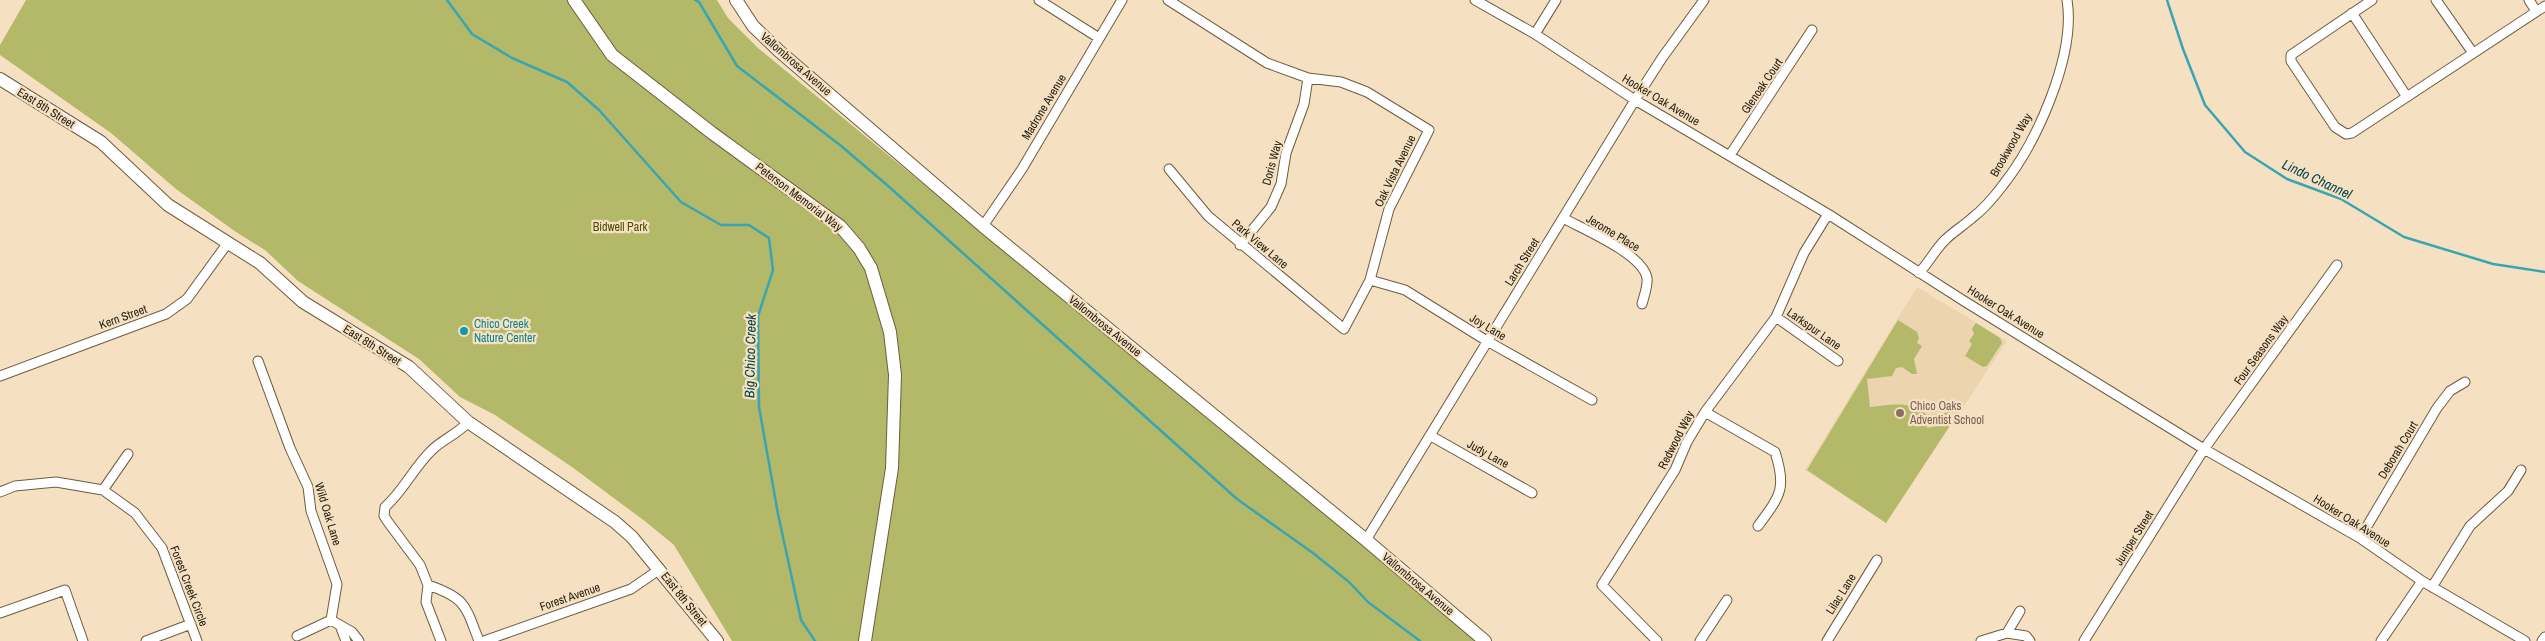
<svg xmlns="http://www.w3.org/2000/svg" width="2545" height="641" font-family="'Archivo Narrow',sans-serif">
	<rect width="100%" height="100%" fill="#f5e1c2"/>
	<path fill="#ecd4ae" d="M1917 287 2007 341 1886 523 1805 470Z"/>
	<path fill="#b3b968" d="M26 0H717L728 18 758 48 1479 641H732L674 545 646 522 572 467 495 415 460 397 419 359 298 281 265 250 236 232 176 189 111 133 0 55V45Z
		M1898 320 1917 332 1919 338 1917 343 1922 346 1914 359 1917 374H1912L1902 367 1896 368 1892 376 1867 379 1870 407C1889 405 1912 400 1927 415V428L1937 426 1933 415 1950 412 1949 427 1886 523 1807 470Z
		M1976 323 2000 338 2002 343 1987 366 1983 367 1965 356 1972 344 1969 341 1974 334 1972 329Z"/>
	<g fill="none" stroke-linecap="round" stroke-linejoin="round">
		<path stroke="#3aa5b2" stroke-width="2.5" d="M447 0 472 34 512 58 567 82 599 110 681 202 721 225H749L769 238 773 270 758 316 759 407 778 514 801 620 815 641
			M695 0 699 2 737 66 840 145 887 185 1237 499 1313 553 1349 582 1368 602 1420 641
			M2167 0 2183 49 2205 105 2245 152 2287 179 2341 199 2404 237 2493 264 2545 272"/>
		<defs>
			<path id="street" d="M1039 0 1099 38
				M1168 0 1267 63 1308 78 1341 82 1367 92 1429 130 1389 209 1370 280 1344 329 1208 216 1169 169
				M1475 0 1535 34 1635 100 1828 214 1964 301 2204 449 2360 538 2422 581 2525 641
				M2372 0 2291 55V61L2335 127 2346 134 2352 133 2545 6
				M2436 0 2473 53
				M2529 0 2536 11
				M2352 13 2407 97
				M1535 34 1556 0
				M1730 155 1812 30
				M1563 218C1583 229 1643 254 1647 278 1648 286 1644 296 1642 304
				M983 226 1022 169 1122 0
				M1240 245 1271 207 1281 184 1286 153 1304 104 1308 78
				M1919 273C1929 262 1935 250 1945 240 1953 232 1963 226 1972 218 1984 209 1994 197 2003 185 2037 142 2076 55 2067 0
				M1370 280 1405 290 1487 341 1592 400
				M1776 317 1838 361
				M258 361 290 448 308 487 311 511 337 584 331 620 297 636
				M0 376 166 314 187 299 227 244
				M1705 412 1775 452C1787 489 1780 496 1758 526
				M1431 436 1532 493
				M103 490 128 454
				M0 492 15 486 56 482 103 490 135 513 162 548 197 641
				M2360 538 2437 408 2450 391 2465 382
				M1366 540 1635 100 1662 58 1704 0
				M428 585C466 598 465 605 479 641
				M2432 587 2470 526 2508 491 2521 470
				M0 613 65 590 83 641
				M331 620 352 632 359 641
				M341 628 346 641
				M2007 633 2020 611
				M146 641 191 624
				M441 641 426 602 428 585 420 565 388 522 384 516 385 507C404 490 414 467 432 450 443 439 458 434 468 422
				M484 641 631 589 660 569
				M1657 641 1602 585 1675 470 1687 442 1705 412 1776 317 1804 253 1828 214
				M1700 641 1727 600
				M1827 641 1877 560
				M1981 641 2007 633 2026 636 2030 641
				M2084 641 2204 449 2337 265
				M2381 641 2422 581
				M2542 641 2545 637"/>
			<path id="secondary" d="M574 0 612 55 712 133 840 226 859 248 871 268 890 332 895 375 892 468 865 641
				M736 0 753 26 779 51 983 226 1366 540 1485 641
				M0 79 101 142 168 205 260 263 303 302 409 367 468 422 615 522 632 537 717 641"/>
		</defs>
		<use href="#street" stroke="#6d5c40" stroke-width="11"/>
		<use href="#secondary" stroke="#6d5c40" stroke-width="14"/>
		<use href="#street" stroke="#fff" stroke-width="9"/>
		<use href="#secondary" stroke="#fff" stroke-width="12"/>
	</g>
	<circle fill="#0f9aa8" stroke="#f5e1c2" stroke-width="2" cx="464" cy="331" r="5"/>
	<circle fill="#8d6e63" stroke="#f5e1c2" stroke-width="2" cx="1900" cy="413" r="5"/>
	<g text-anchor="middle" stroke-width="4.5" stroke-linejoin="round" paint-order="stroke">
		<g font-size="12" fill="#231c11" stroke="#f5e1c2">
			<text transform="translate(796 64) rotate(41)" y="4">Vallombrosa Avenue</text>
			<text transform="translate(1762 86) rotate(-56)" y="4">Glenoak Court</text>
			<text transform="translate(1661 100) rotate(31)" y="4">Hooker Oak Avenue</text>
			<text transform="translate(1044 107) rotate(-59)" y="4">Madrone Avenue</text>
			<text transform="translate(46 108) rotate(32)" y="4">East 8th Street</text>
			<text transform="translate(2011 145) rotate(-60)" y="4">Brookwood Way</text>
			<text transform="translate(1272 163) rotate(-75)" y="4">Doris Way</text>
			<text transform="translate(1395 171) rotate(-64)" y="4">Oak Vista Avenue</text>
			<text transform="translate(799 197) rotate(37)" y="4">Peterson Memorial Way</text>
			<text transform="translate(1613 233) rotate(31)" y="4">Jerome Place</text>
			<text transform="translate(1260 244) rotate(40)" y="4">Park View Lane</text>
			<text transform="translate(1522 262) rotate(-58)" y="4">Larch Street</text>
			<text transform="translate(2006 312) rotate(32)" y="4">Hooker Oak Avenue</text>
			<text transform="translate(123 317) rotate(-20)" y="4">Kern Street</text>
			<text transform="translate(1105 326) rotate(39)" y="4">Vallombrosa Avenue</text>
			<text transform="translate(1488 327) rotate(31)" y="4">Joy Lane</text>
			<text transform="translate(1814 329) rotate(35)" y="4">Larkspur Lane</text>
			<text transform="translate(372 345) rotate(32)" y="4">East 8th Street</text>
			<text transform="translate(2261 350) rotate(-54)" y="4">Four Seasons Way</text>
			<text transform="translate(1676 440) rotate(-63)" y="4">Redwood Way</text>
			<text transform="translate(2398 450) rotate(-59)" y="4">Deborah Court</text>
			<text transform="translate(1488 454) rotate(29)" y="4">Judy Lane</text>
			<text transform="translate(328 514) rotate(73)" y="4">Wild Oak Lane</text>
			<text transform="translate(2352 521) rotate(32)" y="4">Hooker Oak Avenue</text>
			<text transform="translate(2134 538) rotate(-58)" y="4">Juniper Street</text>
			<text transform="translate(1418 584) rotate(40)" y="4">Vallombrosa Avenue</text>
			<text transform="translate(189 586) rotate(69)" y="4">Forest Creek Circle</text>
			<text transform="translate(1841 594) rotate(-58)" y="4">Lilac Lane</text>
			<text transform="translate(570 597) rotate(-19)" y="4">Forest Avenue</text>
			<text transform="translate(684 599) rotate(51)" y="4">East 8th Street</text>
		</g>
		<g font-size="12" fill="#4a4d00" stroke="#f5e1c2">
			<text x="620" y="231">Bidwell Park</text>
		</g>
		<g font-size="12" fill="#0d838f" stroke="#f5e1c2" text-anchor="start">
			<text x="474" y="328">Chico Creek<tspan x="474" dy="14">Nature Center</tspan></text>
		</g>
		<g font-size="12" fill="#785e54" stroke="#f5e1c2" text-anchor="start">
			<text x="1910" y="410">Chico Oaks<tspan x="1910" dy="14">Adventist School</tspan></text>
		</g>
		<g font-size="14" font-style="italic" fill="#00434b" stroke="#f5e1c2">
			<text transform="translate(2317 179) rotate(25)" y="5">Lindo Channel</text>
			<text transform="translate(750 356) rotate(-89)" y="5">Big Chico Creek</text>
		</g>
	</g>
</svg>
